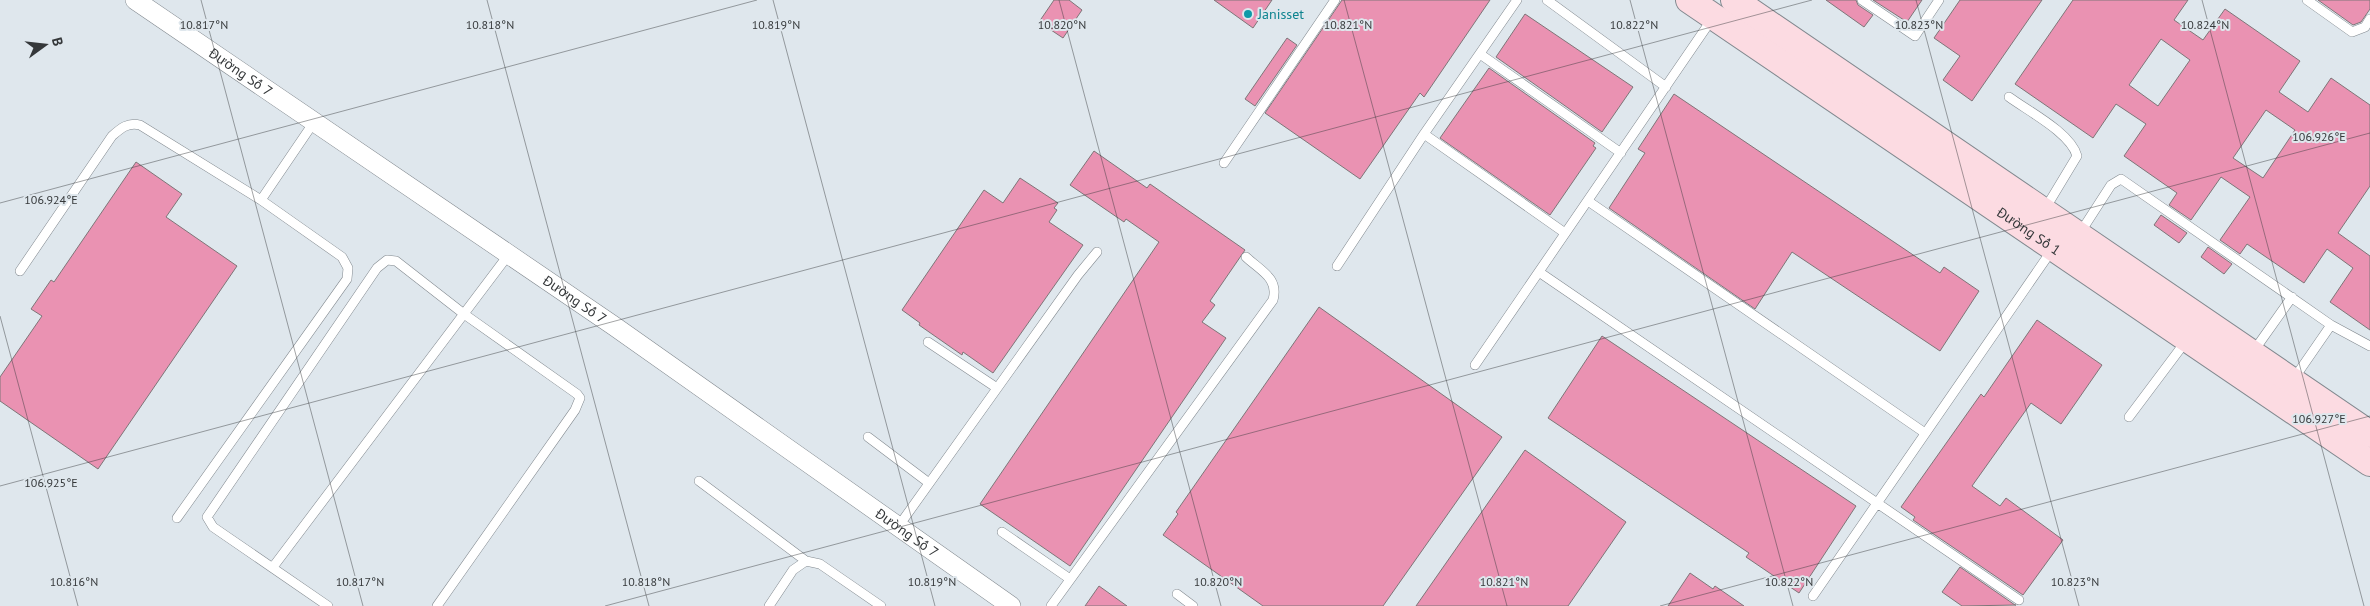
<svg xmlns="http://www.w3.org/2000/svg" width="2370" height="606" font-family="'PT Sans',sans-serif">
	<rect width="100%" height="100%" fill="#dfe7ed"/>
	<path fill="#ea92b2" stroke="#7e7578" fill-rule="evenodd" d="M1054 0H1069L1082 10 1063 38 1039 22Z
		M1214 0H1272L1253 28Z
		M1342 0H1490L1424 97 1420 93 1360 179 1265 113Z
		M1826 0H1856L1858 5 1873 15 1864 27Z
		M1873 0H1922L1907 22Z
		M1960 0H2042L1972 101 1943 80 1960 56 1934 38Z
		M2073 0H2188L2174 20 2203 40 2225 9 2300 61 2279 92 2308 112 2331 78 2370 105V186L2338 233 2370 256V330L2330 302 2353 268 2327 249 2304 283 2247 244 2240 254 2220 240 2250 197 2221 177 2191 220 2169 205 2177 193 2124 156 2146 124 2116 104 2093 138 2015 84ZM2161 39 2190 60 2158 106 2129 85ZM2266 110 2295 130 2263 178 2233 158Z
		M2318 0H2370V9L2361 22 2353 25Z
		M1525 14 1633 87 1602 132 1496 57Z
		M1287 38 1297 45 1255 106 1245 99Z
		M1489 68 1595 143 1593 146 1596 148 1550 215 1440 138Z
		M1674 94 1940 273 1944 267 1979 291 1940 351 1792 252 1755 309 1609 208 1645 153 1638 149Z
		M1094 151 1147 188 1150 184 1245 250 1210 301 1215 305 1202 322 1226 338 1070 566 980 504 1159 242 1126 219 1124 222 1070 185Z
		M136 162 182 194 166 217 237 266 98 469 0 401V377L42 316 31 309 51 280 54 282Z
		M1020 178 1058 203 1054 208 1057 210 1049 222 1083 245 993 373 963 352 962 355 919 325 920 323 902 310 984 190 1003 203Z
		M2161 215 2187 233 2179 243 2154 225Z
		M2208 247 2232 264 2224 274 2201 257Z
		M1319 307 1502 437 1383 606H1263L1163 535 1178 514 1176 512Z
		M2037 320 2102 365 2061 424 2031 403 1972 486 2000 506 2006 498 2063 540 2023 595 1913 520 1915 517 1901 507 1981 394 1984 397Z
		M1602 336 1856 506 1799 593 1746 557 1749 553 1548 418Z
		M1525 450 1626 522 1568 606H1416Z
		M1960 567 2015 605H2016L1962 606 1942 592Z
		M1690 573 1713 589 1715 586 1744 606H1668Z
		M1099 586 1127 606H1085Z"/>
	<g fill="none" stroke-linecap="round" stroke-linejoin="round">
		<defs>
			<path id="lane" d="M1547 0 1666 87
				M1862 0 1915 36 1939 0
				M2307 0 2352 32 2365 27 2370 19
				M1480 54 1621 153
				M2009 97C2028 111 2071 133 2077 156L2045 209
				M1424 134 1565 233
				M1224 163 1335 0
				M1588 201 1925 433
				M2080 233 2111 185 2121 179 2331 325 2370 346
				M1337 266 1424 134 1517 0
				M20 271 112 136C121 128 128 122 140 125L261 200 314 122
				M1539 272 2019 600
				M928 342 997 388
				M2253 352 2292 297
				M1475 365 1712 19
				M2293 380 2331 325
				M2129 417 2186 341
				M868 437 929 483
				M699 481 806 561
				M177 518 347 279 348 268 342 257 261 200
				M898 527 1078 275 1097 252
				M1002 532 1070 579
				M273 567 509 254
				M1177 594 1193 606
				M1813 596 2052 250
				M328 606 213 527 207 517 377 268 387 260 396 261 464 314 577 394 580 398 575 410 437 606
				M769 606 793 570 806 561 820 564 881 606
				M1051 606 1273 300C1279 278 1261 271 1246 257"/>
			<g id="street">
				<path id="s1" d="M135 0 614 326 1011 606"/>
			</g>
			<g id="secondary">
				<path id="s2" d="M1689 0 2370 463"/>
				<path d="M1734 0 2370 434"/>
			</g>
		</defs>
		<use href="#lane" stroke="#82898f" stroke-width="10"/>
		<use href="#street" stroke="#82898f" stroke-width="20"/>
		<use href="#secondary" stroke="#82898f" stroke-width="28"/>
		<use href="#lane" stroke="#fff" stroke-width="9"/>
		<use href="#street" stroke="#fff" stroke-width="19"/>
		<use href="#secondary" stroke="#fcdbe2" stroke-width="26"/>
	</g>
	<path fill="none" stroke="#35383a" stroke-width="1" stroke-opacity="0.45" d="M201 0 363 606M487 0 649 606M773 0 935 606M1059 0 1221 606M1344 0 1507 606M1630 0 1793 606M1916 0 2079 606M2202 0 2364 606M0 203 757 0M0 316 78 606M0 486 1812 0M605 606 2370 133M1660 606 2370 416"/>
	<circle fill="#0f9aa8" stroke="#dfe7ed" stroke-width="2" cx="1248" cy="14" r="5"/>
	<g text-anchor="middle" stroke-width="4" stroke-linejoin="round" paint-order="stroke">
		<g font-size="14" fill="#0d838f" stroke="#dfe7ed" text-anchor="start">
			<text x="1258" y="19">Janisset</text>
		</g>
		<g font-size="14" fill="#35383a" stroke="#dfe7ed">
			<text dy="5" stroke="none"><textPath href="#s1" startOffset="128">Đường Số 7</textPath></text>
			<text dy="5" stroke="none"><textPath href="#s2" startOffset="411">Đường Số 1</textPath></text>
			<text dy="5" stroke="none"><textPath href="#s1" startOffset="532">Đường Số 7</textPath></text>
			<text dy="5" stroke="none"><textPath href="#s1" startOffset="938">Đường Số 7</textPath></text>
		</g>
	</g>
	<g font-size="12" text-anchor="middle" fill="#35383a" stroke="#dfe7ed" stroke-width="4" stroke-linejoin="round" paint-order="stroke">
		<text x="204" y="29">10.817°N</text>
		<text x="490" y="29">10.818°N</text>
		<text x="776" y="29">10.819°N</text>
		<text x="1062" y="29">10.820°N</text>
		<text x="1348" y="29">10.821°N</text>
		<text x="1634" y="29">10.822°N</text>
		<text x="1919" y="29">10.823°N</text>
		<text x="2205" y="29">10.824°N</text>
		<text x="2319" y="141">106.926°E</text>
		<text x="51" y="204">106.924°E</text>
		<text x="2319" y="423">106.927°E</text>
		<text x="51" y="487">106.925°E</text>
		<text x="74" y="586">10.816°N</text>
		<text x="360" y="586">10.817°N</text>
		<text x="646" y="586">10.818°N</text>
		<text x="932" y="586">10.819°N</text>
		<text x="1218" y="586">10.820°N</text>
		<text x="1504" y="586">10.821°N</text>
		<text x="1789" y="586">10.822°N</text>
		<text x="2075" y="586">10.823°N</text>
	</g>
	<g transform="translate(45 45) rotate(75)" stroke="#dfe7ed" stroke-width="4" paint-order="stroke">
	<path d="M0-4L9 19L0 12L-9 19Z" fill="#35383a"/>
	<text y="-8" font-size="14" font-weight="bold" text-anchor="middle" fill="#35383a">B</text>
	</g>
</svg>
